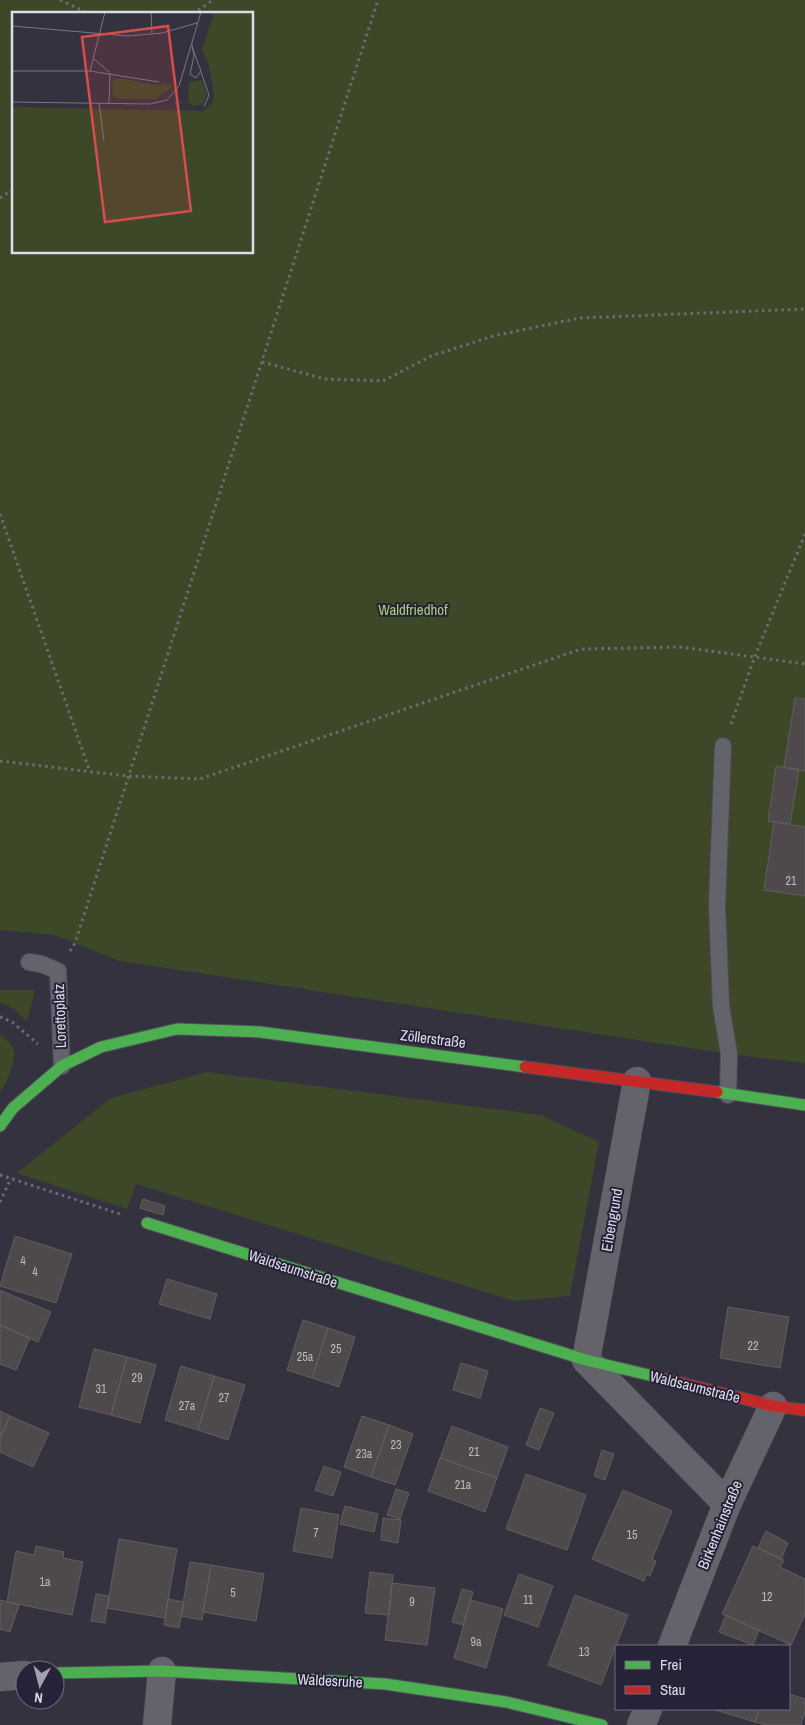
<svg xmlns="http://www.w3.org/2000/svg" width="805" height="1725" font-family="'Archivo Narrow',sans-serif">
	<rect width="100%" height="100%" fill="#34323e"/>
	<path fill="#3c4827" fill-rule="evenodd" d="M0 0H805V1063L729 1054 120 961 55 935 0 930ZM14 14H252V252H14Z
		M0 990H35L27 1021 15 1010 0 1002Z
		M0 1035C5 1038 12 1044 14 1050 16 1060 7 1084 0 1092Z
		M208 1072 541 1115 599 1142 570 1296 514 1301 136 1184 127 1209 17 1173 111 1098Z"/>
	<path fill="#4e4a4c" stroke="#635d5f" d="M795 698 805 699V771L784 767Z
		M776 766 799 770 790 824 768 821Z
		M774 822 805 827V896L764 890Z
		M143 1199 165 1206 163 1215 140 1208Z
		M15 1236 72 1254 56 1303 0 1286Z
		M167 1279 217 1294 210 1319 159 1304Z
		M0 1290 51 1312 38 1342 0 1325Z
		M728 1307 789 1317 780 1368 720 1358Z
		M303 1320 328 1328 312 1378 287 1370Z
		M0 1325 30 1338 16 1370 0 1364Z
		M328 1328 355 1337 339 1387 312 1378Z
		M94 1349 127 1357 111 1415 79 1407Z
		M127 1357 156 1365 140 1423 111 1415Z
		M461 1363 488 1371 480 1398 453 1390Z
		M181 1366 214 1376 198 1430 165 1420Z
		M214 1376 245 1385 228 1440 198 1430Z
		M540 1408 554 1413 539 1450 526 1445Z
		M0 1411 10 1416 0 1438Z
		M10 1416 49 1433 33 1467 0 1452V1438Z
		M362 1416 389 1425 371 1477 344 1467Z
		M389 1425 413 1434 395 1485 371 1477Z
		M452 1426 508 1447 497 1478 440 1458Z
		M602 1450 614 1454 605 1480 594 1476Z
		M440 1458 497 1478 485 1512 428 1491Z
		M324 1466 341 1472 333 1496 315 1490Z
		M526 1474 586 1495 567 1550 506 1529Z
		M396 1489 409 1493 400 1519 387 1515Z
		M623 1490 672 1511 652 1559 656 1561 650 1576 646 1575 644 1581 592 1559Z
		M345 1506 378 1514 374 1532 340 1524Z
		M301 1508 339 1515 332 1558 293 1551Z
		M383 1518 401 1520 398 1543 381 1540Z
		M766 1531 788 1543 781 1559 758 1548Z
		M119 1539 177 1549 165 1618 107 1608Z
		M36 1546 64 1552 63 1558 83 1562 72 1615 7 1602 16 1551 34 1555Z
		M753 1546 784 1560 780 1567 805 1579V1614L791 1645 722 1614Z
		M190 1562 211 1565 202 1620 181 1616Z
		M211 1565 264 1574 256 1621 203 1612Z
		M370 1572 393 1575 389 1615 365 1613Z
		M519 1574 553 1586 538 1627 504 1615Z
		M392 1583 435 1588 427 1645 385 1640Z
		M462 1589 473 1592 463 1625 452 1622Z
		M96 1594 109 1596 105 1623 91 1621Z
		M575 1595 628 1615 601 1685 548 1665Z
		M168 1599 184 1602 179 1628 164 1625Z
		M0 1600 19 1605 10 1632 0 1629Z
		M471 1600 503 1609 486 1668 454 1658Z
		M726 1615 759 1630 753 1645 719 1632Z
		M789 1694 805 1699V1712L801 1725H767L755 1722 759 1709H789Z
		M712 1709H759L755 1722Z"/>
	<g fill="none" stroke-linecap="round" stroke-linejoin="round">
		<defs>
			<path id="lane" d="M723 746 717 905 721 1006 729 1054 728 1095
				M29 962 41 964 58 971 62 1066"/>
			<path id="street" d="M637 1081 586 1360 727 1504
				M672 1646 727 1504 773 1406
				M0 1677 25 1675
				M157 1725 162 1671
				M641 1725 648 1709"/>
			<path id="fast" d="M717 1092 805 1105
				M0 1126 13 1108 62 1066 101 1047 177 1029 260 1032 525 1067
				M147 1223 586 1360 657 1377
				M55 1673 162 1671 385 1684 506 1702 602 1725"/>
			<path id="jam" d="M525 1067 717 1092
				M657 1377 773 1406 805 1410"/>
		</defs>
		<use href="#lane" stroke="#4f4e58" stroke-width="18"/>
		<use href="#street" stroke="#4f4e58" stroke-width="29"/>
		<use href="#fast" stroke="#4f4e58" stroke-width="13"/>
		<use href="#jam" stroke="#4f4e58" stroke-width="13"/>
		<path stroke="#6d6c74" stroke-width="3" stroke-dasharray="2.5 4" stroke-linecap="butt" d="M60 0 90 14
			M193 14 213 0
			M0 198 14 188
			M262 362 325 379 383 381 431 356 493 336 579 318 805 309
			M0 514 90 772
			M731 724 755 656 805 534
			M0 761 127 776 200 779 581 649 681 647 805 664
			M70 951 75 943 378 0
			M0 1017 12 1022 38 1044
			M0 1175 120 1214
			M0 1202 11 1178"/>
		<use href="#lane" stroke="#64636c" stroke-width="16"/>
		<use href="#street" stroke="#64636c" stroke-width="28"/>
		<use href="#fast" stroke="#4caf50" stroke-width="11"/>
		<use href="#jam" stroke="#c62828" stroke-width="11"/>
	</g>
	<g text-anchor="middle" stroke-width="4" stroke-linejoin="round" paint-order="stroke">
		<g font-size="12" fill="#bab8c2">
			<text x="791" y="885">21</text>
			<text x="23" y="1265">4</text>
			<text x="35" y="1276">4</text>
			<text x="753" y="1350">22</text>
			<text x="336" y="1353">25</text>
			<text x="305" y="1361">25a</text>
			<text x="137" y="1382">29</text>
			<text x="101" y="1393">31</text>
			<text x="224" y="1402">27</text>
			<text x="187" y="1410">27a</text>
			<text x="396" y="1449">23</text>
			<text x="474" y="1456">21</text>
			<text x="364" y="1458">23a</text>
			<text x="463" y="1489">21a</text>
			<text x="316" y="1537">7</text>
			<text x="632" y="1539">15</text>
			<text x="45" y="1586">1a</text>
			<text x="233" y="1597">5</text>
			<text x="767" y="1601">12</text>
			<text x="528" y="1604">11</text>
			<text x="412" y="1606">9</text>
			<text x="476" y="1646">9a</text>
			<text x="584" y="1656">13</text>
		</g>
		<g font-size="15" fill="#abcd74" stroke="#262338">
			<text x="413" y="615">Waldfriedhof</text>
		</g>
		<g font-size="15" fill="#dedcea" stroke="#262338">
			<text transform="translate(60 1016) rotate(-92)" y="5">Lorettoplatz</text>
			<text transform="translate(433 1039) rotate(7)" y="5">Zöllerstraße</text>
			<text transform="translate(612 1220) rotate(-80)" y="5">Eibengrund</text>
			<text transform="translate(293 1269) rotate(18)" y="5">Waldsaumstraße</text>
			<text transform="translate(695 1387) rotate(14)" y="5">Waldsaumstraße</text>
			<text transform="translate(720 1525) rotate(-68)" y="5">Birkenhainstraße</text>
			<text transform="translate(330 1681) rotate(3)" y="5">Waldesruhe</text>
		</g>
	</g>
	<g transform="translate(12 12)">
		<rect width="241" height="241" fill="#34323e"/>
		<path d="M202 0H241V241H0V95L191 99 200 91 202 83 197 54 190 38ZM107 66 149 74 150 71 162 74 143 87H106L100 84 101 68ZM190 68 195 83 191 92 182 94 176 90 162 93 163 90H176L177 70Z" fill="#3c4827"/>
		<path fill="none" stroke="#787683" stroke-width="1" d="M139 0 140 22M0 14 116 24 150 21 185 11M180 32 182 44 178 62 184 66 189 59 180 35M82 47 97 60M0 59H78L147 70M78 59 93 0M189 60 197 83 192 95M0 90 138 92 155 88 167 74 189 0M87 91 92 129M97 92 98 61"/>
		<path fill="#d84c4f" fill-opacity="0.15" stroke="#d84c4f" stroke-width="2.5" d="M156 14 179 199 93 210 70 25Z"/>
		<rect width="241" height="241" fill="none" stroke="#dedcea" stroke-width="2.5"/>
	</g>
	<rect x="615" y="1645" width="175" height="65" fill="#262338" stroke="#706d7f"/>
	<rect x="625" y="1661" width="25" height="8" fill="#4caf50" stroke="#706d7f"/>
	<text x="660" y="1670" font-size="15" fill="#dedcea">Frei</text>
	<rect x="625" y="1686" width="25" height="8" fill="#c62828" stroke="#706d7f"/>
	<text x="660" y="1695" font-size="15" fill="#dedcea">Stau</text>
	<g transform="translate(40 1685) rotate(187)"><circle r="24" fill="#262338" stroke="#706d7f"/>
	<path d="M0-4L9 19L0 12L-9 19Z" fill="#a2a0ae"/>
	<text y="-8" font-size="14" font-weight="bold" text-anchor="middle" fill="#dedcea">N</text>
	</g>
</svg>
